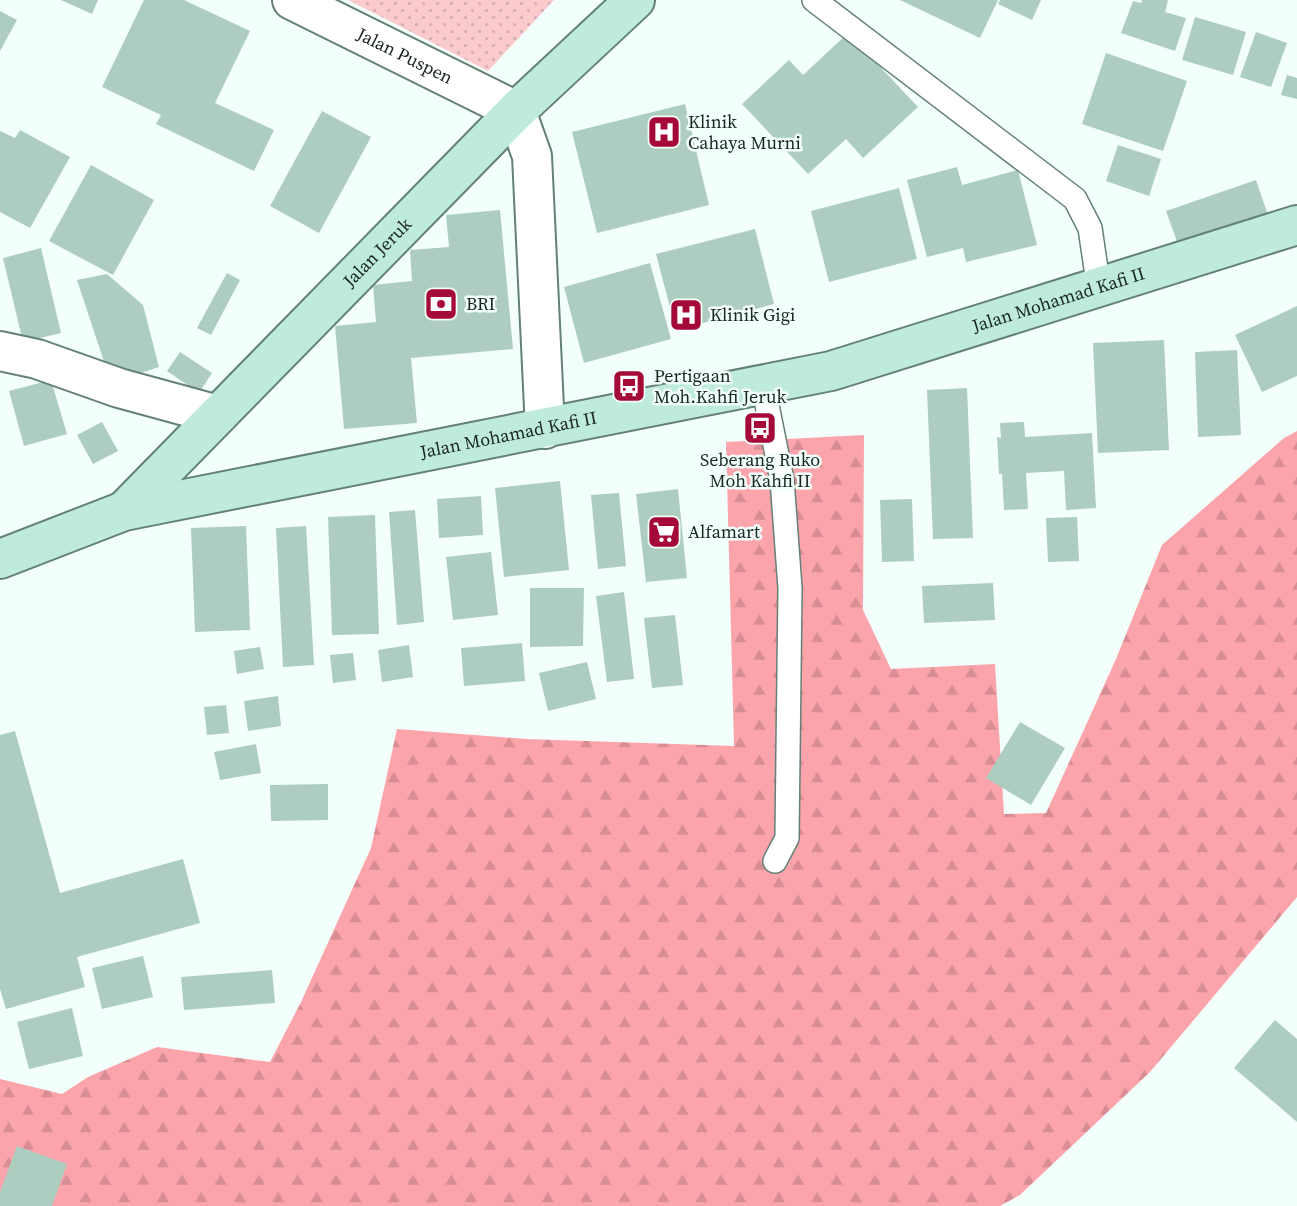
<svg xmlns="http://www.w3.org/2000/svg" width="1297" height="1206" font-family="'Source Serif 4',serif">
	<defs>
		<pattern id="grass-dots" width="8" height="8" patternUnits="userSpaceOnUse" patternTransform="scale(1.75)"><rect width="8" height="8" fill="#facacd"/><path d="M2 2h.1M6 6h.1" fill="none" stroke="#d6adb0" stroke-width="1.8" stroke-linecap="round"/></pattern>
		<pattern id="forest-firs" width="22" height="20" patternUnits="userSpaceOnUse" patternTransform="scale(1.75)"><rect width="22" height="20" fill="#fca4ab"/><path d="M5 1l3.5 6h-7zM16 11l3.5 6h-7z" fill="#d78d93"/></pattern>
	</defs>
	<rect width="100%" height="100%" fill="#f2fffa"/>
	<path fill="url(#grass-dots)" d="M348 0H554L488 71Z"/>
	<path fill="url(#forest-firs)" d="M1297 431V897L1150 1072 1020 1195 1000 1206H0V1079L62 1094 88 1077 157 1047 270 1062 301 1002 371 848 397 729 527 739 734 746 726 442 864 435 863 610 891 669 995 664 1004 814 1046 813 1116 659 1162 545 1284 438Z"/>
	<path fill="#aecdc1" d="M61 0H98L92 14Z
		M144 0H184L250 31 215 103 274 130 254 171 156 124 161 115 102 87Z
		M900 0H998L980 38Z
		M1000 0H1041L1032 20 998 4Z
		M1142 0H1168L1165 12 1186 18 1175 51 1121 33 1133 1 1141 3Z
		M0 11 17 20 0 51Z
		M1195 17 1246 32 1233 75 1182 60Z
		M1256 32 1287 43 1271 87 1240 77Z
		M848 33 918 107 863 158 846 139 808 174 742 104 789 60 803 75Z
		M1106 53 1187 81 1163 151 1082 124Z
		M1287 75 1297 78V99L1281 95Z
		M685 104 709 205 597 233 572 132Z
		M322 111 371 137 319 233 270 206Z
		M20 130 70 157 30 228 0 212V131L15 138Z
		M1118 145 1161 159 1149 196 1106 181Z
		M91 165 154 200 113 275 49 241Z
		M957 167 962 185 1018 170 1037 245 966 262 963 248 927 257 907 180Z
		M1256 180 1269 218 1179 247 1166 211Z
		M899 188 917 259 829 282 811 211Z
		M500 210 513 349 411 358 417 423 344 429 335 326 376 322 373 285 412 281 410 250 449 247 446 215Z
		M755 229 774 304 676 330 656 254Z
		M41 248 61 333 23 342 3 258Z
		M650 263 671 339 584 363 564 287Z
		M227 273 240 280 211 335 197 328Z
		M107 274 143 305 159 367 111 383 77 280Z
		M1297 306V376L1262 392 1235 335Z
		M1164 340 1169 450 1098 453 1093 343Z
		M1237 350 1241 435 1198 437 1195 352Z
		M180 352 212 373 199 393 167 371Z
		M51 380 67 434 24 446 9 391Z
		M967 388 973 538 933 539 927 390Z
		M102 422 118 451 93 464 77 435Z
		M1024 422 1025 437 1092 433 1096 508 1066 510 1064 471 1026 473 1028 509 1004 510 1002 474H999L997 437 1001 438 1000 423Z
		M560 481 569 570 504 577 495 488Z
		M678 489 687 578 646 582 636 494Z
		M619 493 626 566 598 569 591 495Z
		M481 496 483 535 439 538 437 499Z
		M912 499 914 561 882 562 880 500Z
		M415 510 424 622 397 625 389 512Z
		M375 515 379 634 332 635 328 517Z
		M1077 517 1079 561 1048 562 1046 518Z
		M246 526 250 630 195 632 191 528Z
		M306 526 314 665 283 667 276 528Z
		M491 552 498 615 453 620 446 557Z
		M993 583 995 620 924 623 922 586Z
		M530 588H584L583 646 530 647Z
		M624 592 634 679 607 682 596 596Z
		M675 615 683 685 652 688 644 618Z
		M522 643 525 681 464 686 461 648Z
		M409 645 413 677 382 682 378 650Z
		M260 647 264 669 237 674 234 651Z
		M353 653 356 680 333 683 330 655Z
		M587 662 596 699 548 711 539 673Z
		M278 696 281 726 248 731 244 701Z
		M226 705 229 733 207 735 204 707Z
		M1020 722 1065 748 1031 805 986 778Z
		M15 731 60 893 183 859 200 923 77 957 85 987 6 1009 0 989V735Z
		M256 744 261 773 220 780 214 752Z
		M328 784V820L271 821 270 785Z
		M143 956 153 997 102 1009 92 968Z
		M272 970 275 1003 184 1010 181 977Z
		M72 1008 83 1056 29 1069 17 1022Z
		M1275 1020 1297 1039V1122L1234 1068Z
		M17 1146 67 1164 52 1206H0V1192Z"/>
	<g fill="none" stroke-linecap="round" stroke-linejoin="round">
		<defs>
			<path id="lane" d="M814 0 1075 199 1090 228 1099 289
				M763 385 782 480 790 588 787 838 775 861"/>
			<g id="street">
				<path id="s1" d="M292 0 516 111 532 156 545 429"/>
				<path d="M0 351 37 359 119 388 218 415"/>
			</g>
			<g id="secondary">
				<path id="s2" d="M124 511 516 111 635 0"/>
				<path id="s3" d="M0 559 124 511 831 371 1297 225"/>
			</g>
		</defs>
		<use href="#lane" stroke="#648176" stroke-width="26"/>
		<use href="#street" stroke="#648176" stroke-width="42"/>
		<use href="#secondary" stroke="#648176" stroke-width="42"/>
		<use href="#lane" stroke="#fff" stroke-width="23"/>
		<use href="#street" stroke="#fff" stroke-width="38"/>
		<use href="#secondary" stroke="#bfeade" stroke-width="38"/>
	</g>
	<defs>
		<symbol id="hospital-square" viewBox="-11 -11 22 22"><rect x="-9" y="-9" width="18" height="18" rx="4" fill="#a50938" stroke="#f2fffa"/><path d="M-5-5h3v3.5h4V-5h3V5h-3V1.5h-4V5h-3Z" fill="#fff"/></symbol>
		<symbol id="bank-square" viewBox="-11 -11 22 22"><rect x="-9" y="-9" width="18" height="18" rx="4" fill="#a50938" stroke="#f2fffa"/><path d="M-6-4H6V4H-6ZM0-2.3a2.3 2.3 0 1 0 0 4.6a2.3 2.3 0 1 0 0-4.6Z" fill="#fff"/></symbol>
		<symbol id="bus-square" viewBox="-11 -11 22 22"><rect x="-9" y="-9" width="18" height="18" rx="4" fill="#a50938" stroke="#f2fffa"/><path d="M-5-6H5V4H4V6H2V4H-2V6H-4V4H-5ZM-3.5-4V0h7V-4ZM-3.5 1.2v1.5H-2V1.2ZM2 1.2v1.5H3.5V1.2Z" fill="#fff"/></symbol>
		<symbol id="supermarket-square" viewBox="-11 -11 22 22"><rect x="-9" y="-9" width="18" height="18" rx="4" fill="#a50938" stroke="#f2fffa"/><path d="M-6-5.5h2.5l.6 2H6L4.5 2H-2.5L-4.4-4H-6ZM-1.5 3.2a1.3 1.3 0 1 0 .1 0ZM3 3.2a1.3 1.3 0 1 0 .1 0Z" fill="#fff"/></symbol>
	</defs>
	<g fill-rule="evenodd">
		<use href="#hospital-square" x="645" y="113" width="38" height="38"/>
		<use href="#bank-square" x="422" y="285" width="38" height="38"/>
		<use href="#hospital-square" x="667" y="296" width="38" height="38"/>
		<use href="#bus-square" x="610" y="367" width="38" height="38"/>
		<use href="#bus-square" x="741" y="409" width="38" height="38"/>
		<use href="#supermarket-square" x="645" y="513" width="38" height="38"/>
	</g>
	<g text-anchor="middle" stroke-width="5" stroke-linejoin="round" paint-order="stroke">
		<g font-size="18" fill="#1a2621" stroke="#f2fffa">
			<text dy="6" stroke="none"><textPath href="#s1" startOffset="126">Jalan Puspen</textPath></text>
			<text dy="6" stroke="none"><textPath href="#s2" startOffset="362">Jalan Jeruk</textPath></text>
			<text dy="6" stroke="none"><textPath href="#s3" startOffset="1092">Jalan Mohamad Kafi II</textPath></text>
			<text dy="6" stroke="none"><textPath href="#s3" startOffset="525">Jalan Mohamad Kafi II</textPath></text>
		</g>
		<g font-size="18" fill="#1a2621" stroke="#f2fffa" text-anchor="start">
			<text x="688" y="128">Klinik<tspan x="688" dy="21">Cahaya Murni</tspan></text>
			<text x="466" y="310">BRI</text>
			<text x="710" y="321">Klinik Gigi</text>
			<text x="654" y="382">Pertigaan<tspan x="654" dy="21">Moh.Kahfi Jeruk</tspan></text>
			<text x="760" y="466" text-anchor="middle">Seberang Ruko<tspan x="760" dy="21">Moh Kahfi II</tspan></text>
			<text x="688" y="538">Alfamart</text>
		</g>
	</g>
</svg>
